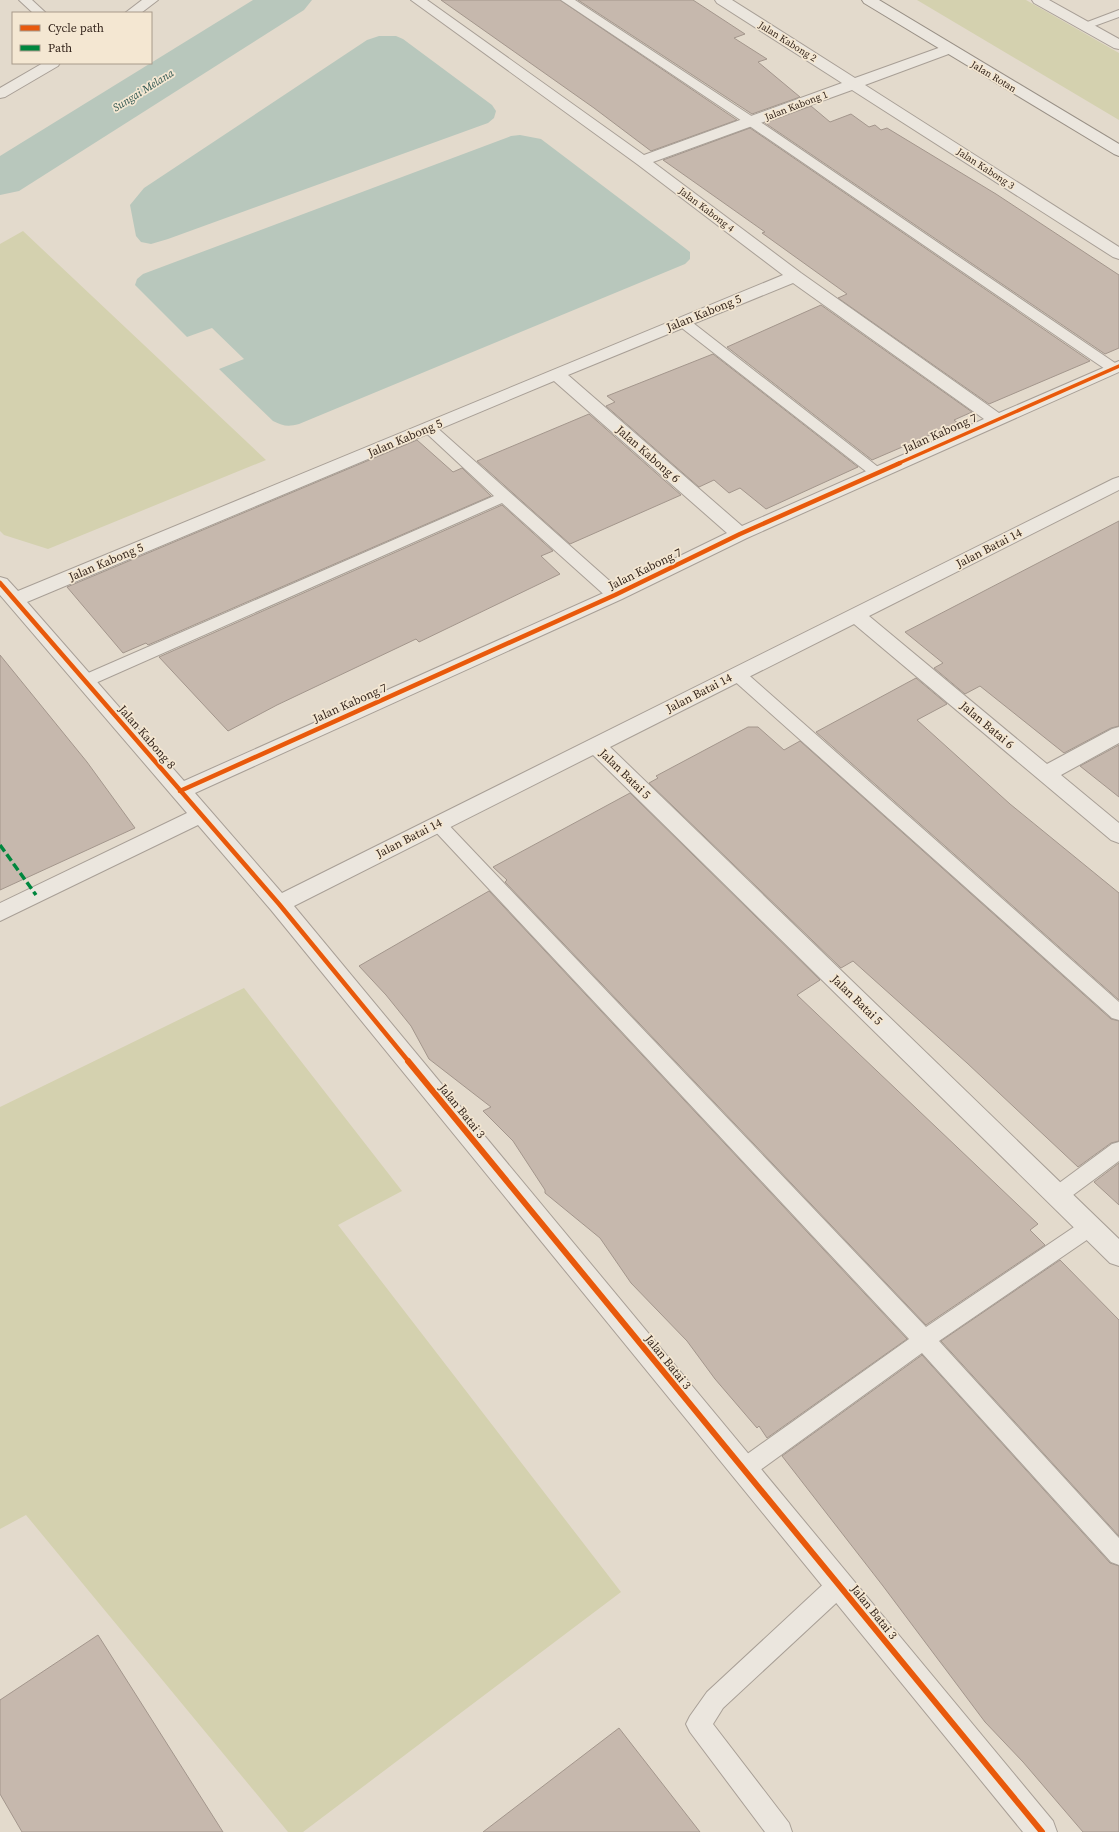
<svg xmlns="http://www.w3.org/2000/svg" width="1119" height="1832" font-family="'Source Serif 4',serif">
	<rect width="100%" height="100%" fill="#e3dacc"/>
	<path fill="#d4d1af" d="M917 0H1026L1119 53V120Z
		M23 231 266 460 48 549 4 535 0 531V244Z
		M244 988 402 1191 338 1225 621 1592 303 1832H288L26 1515 0 1529V1107Z"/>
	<path fill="#b8c7bc" d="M379 36H396L403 39 492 105 496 111 494 118 488 123 168 239 151 244 141 242 136 236 130 205 144 188 367 40Z
		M520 135 541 139 681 245 690 252V259L685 264 299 424C288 427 283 426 273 421L219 369 244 359 212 328 187 337 135 285 137 279 143 274 511 136Z"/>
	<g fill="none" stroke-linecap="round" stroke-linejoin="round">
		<path fill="#b8c7bc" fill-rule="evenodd" d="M253 0H312L304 10 19 191 0 195V156Z"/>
	</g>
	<path fill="#c6b8ad" stroke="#a3968c" d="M441 0H560L737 120 651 151 594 108Z
		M578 0H693L745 34 734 38 767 59 758 62 800 97 752 114Z
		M811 106 830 122 851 114 869 127 875 125 881 130 887 128 996 194 1119 275V348L1105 354 765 123Z
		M750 128 1090 361 989 404 838 298 847 294 762 233 765 232 663 160Z
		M821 305 972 412 954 420 958 423 872 460 727 347Z
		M713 354 858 467 766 509 740 488 729 493 714 480 699 487 606 406 615 402 607 396Z
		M589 414 681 495 570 544 477 461Z
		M417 440 453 472 462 468 491 496 148 645 146 643 123 653 67 587Z
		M502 505 553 551 541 556 560 574 419 642 416 639 277 705 228 731 159 657Z
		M1119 521V726L1111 728 1064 753 980 686 965 694 934 668 943 663 905 632Z
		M0 655 87 762 135 828 0 890Z
		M916 678 947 704 917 720 1010 804 1119 893V1000L816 732Z
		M748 727H758L784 750 800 741 1111 1019 1119 1021V1141L1111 1143 1078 1167 967 1063 853 961 841 968 649 783 658 778 656 776Z
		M1119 745V797L1080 766Z
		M630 793 820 980 797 995 1038 1224 1030 1230 1045 1245 926 1325 505 882 507 880 493 867Z
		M489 891 907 1339 767 1438 759 1426 757 1428 715 1379 687 1341 631 1283 600 1238 545 1193V1190L513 1141 483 1111 491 1107 429 1059 411 1026 386 995 359 966Z
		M1119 1163V1205L1094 1182Z
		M1060 1260 1119 1320V1536L941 1341Z
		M922 1355 1110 1563 1119 1566V1832H1083L1023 1762 985 1722 883 1586 782 1456Z
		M98 1635 223 1832H22L0 1794V1700Z
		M619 1728 700 1832H483Z"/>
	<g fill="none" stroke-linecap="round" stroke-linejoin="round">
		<defs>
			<path id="lane" d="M19 0H32L46 13H33Z
				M561 0H575L756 119 1118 365 1119 370 1113 372 1108 371 748 125Z
				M1119 10V17L1086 29 1080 26 1082 24Z
				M683 318 688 319 882 470 884 473 882 476 877 478 872 476 678 325 676 322 678 319Z
				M429 424 434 425 621 591 623 595 621 599 615 600 609 599 502 503 91 685 85 687 79 685 77 681 79 677 494 496 424 431 422 428 424 425Z
				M737 668 743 670 1119 1002V1020L1112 1018 731 678 729 674 731 670Z
				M438 818 444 820 926 1327 1083 1221 1090 1218 1097 1221 1100 1227 1097 1233 939 1341 1119 1538V1565L1111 1562 922 1353 752 1476 744 1479 736 1476 733 1469 736 1462 909 1339 432 828 429 824 432 820Z
				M1119 1142V1161L1065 1201 1058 1203 1051 1201 1048 1195 1051 1189 1112 1144Z
				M839 1574 847 1577 850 1585 847 1593 723 1708 713 1724 789 1823 792 1832H765L690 1732 686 1724 690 1716 707 1692 831 1577Z"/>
			<path id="street" d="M142 0H158L141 13H125Z
				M411 0H427L644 155 842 83 717 3 715 0H732L855 78 944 46H954L956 49 954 52 865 85 1119 247V259L1113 257 852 90 653 162 801 273 999 413 1119 361V372L747 538 622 599 195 793 282 893 1113 479 1119 477V490L869 616 1047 764 1112 729 1119 727V743L1061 775 1119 823V843L1111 840 854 624 610 747 1119 1239V1266L1110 1263 593 755 294 906 1053 1821 1057 1832H1023L271 910 198 825 0 921V903L187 813 0 595V577L7 579 18 591 783 275 637 164ZM793 283 984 419 742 526 568 375ZM554 381 727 533 608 591 184 781 27 602Z
				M1032 0H1049L1119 39V49L1114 48 1034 3Z
				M43 63H60L58 66 5 97 0 98V88Z"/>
			<path id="secondary" d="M862 0H879L1119 144V156L1114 154 864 3Z"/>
		</defs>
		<use href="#lane" stroke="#a89f96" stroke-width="2"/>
		<use href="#street" stroke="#a89f96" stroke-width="2"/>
		<use href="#secondary" stroke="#988f85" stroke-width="2"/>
		<use href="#lane" fill="#ebe6de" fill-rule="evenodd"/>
		<use href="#street" fill="#ebe6de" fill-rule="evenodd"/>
		<use href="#secondary" fill="#ebe6de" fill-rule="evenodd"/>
		<path stroke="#00873e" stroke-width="3.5" stroke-dasharray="8 3.5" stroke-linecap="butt" d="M0 845 36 895"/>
		<defs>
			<path id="cycleway-far2" d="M897 464 1119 366"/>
			<path id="cycleway-far1" d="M0 583 279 904 409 1062
				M180 791 615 595 740 534 900 463"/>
			<path id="cycleway" d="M408 1061 1042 1832"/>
		</defs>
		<use href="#cycleway-far2" stroke="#f4e7d2" stroke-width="5.5"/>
		<use href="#cycleway-far1" stroke="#f4e7d2" stroke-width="7"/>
		<use href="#cycleway" stroke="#f4e7d2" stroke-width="8"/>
		<use href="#cycleway-far2" stroke="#e8590c" stroke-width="3.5"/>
		<use href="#cycleway-far1" stroke="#e8590c" stroke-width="4.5"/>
		<use href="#cycleway" stroke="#e8590c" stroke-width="6"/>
	</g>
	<g text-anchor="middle" stroke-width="3.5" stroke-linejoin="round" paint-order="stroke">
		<g font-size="10" fill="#36271e" stroke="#f4e7d2">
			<text transform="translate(788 41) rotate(32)" y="4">Jalan Kabong 2</text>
			<text transform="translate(994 76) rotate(31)" y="4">Jalan Rotan</text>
			<text transform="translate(796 105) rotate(-21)" y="4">Jalan Kabong 1</text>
			<text transform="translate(986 168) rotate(33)" y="4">Jalan Kabong 3</text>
			<text transform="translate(707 209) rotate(37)" y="4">Jalan Kabong 4</text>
		</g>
		<g font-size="11" font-style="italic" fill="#2e554f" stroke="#f4e7d2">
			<text transform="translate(143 90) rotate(-32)" y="4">Sungai Melana</text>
		</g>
		<g font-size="12" fill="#36271e" stroke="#f4e7d2">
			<text transform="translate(704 313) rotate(-22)" y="4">Jalan Kabong 5</text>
			<text transform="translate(940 433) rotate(-24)" y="4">Jalan Kabong 7</text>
			<text transform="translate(405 438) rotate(-23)" y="4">Jalan Kabong 5</text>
			<text transform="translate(648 454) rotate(41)" y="4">Jalan Kabong 6</text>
			<text transform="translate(989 548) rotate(-27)" y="4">Jalan Batai 14</text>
			<text transform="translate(106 562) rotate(-23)" y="4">Jalan Kabong 5</text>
			<text transform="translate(645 569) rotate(-26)" y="4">Jalan Kabong 7</text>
			<text transform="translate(699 693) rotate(-27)" y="4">Jalan Batai 14</text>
			<text transform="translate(350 703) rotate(-24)" y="4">Jalan Kabong 7</text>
			<text transform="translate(987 725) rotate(40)" y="4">Jalan Batai 6</text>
			<text transform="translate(147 737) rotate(49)" y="4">Jalan Kabong 8</text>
			<text transform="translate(625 774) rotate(44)" y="4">Jalan Batai 5</text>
			<text transform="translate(409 838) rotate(-27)" y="4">Jalan Batai 14</text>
			<text transform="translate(857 1000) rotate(44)" y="4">Jalan Batai 5</text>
			<text transform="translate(462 1111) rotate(51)" y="4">Jalan Batai 3</text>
			<text transform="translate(668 1362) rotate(51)" y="4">Jalan Batai 3</text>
			<text transform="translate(874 1612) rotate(51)" y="4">Jalan Batai 3</text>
		</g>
	</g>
	<rect x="12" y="12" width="140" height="52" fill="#f4e7d2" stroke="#a89a8a"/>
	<rect x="20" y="25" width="20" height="6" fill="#e8590c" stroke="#a89a8a"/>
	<text x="48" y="32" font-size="12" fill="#36271e">Cycle path</text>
	<rect x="20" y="45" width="20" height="6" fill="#00873e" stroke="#a89a8a"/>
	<text x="48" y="52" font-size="12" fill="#36271e">Path</text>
</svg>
